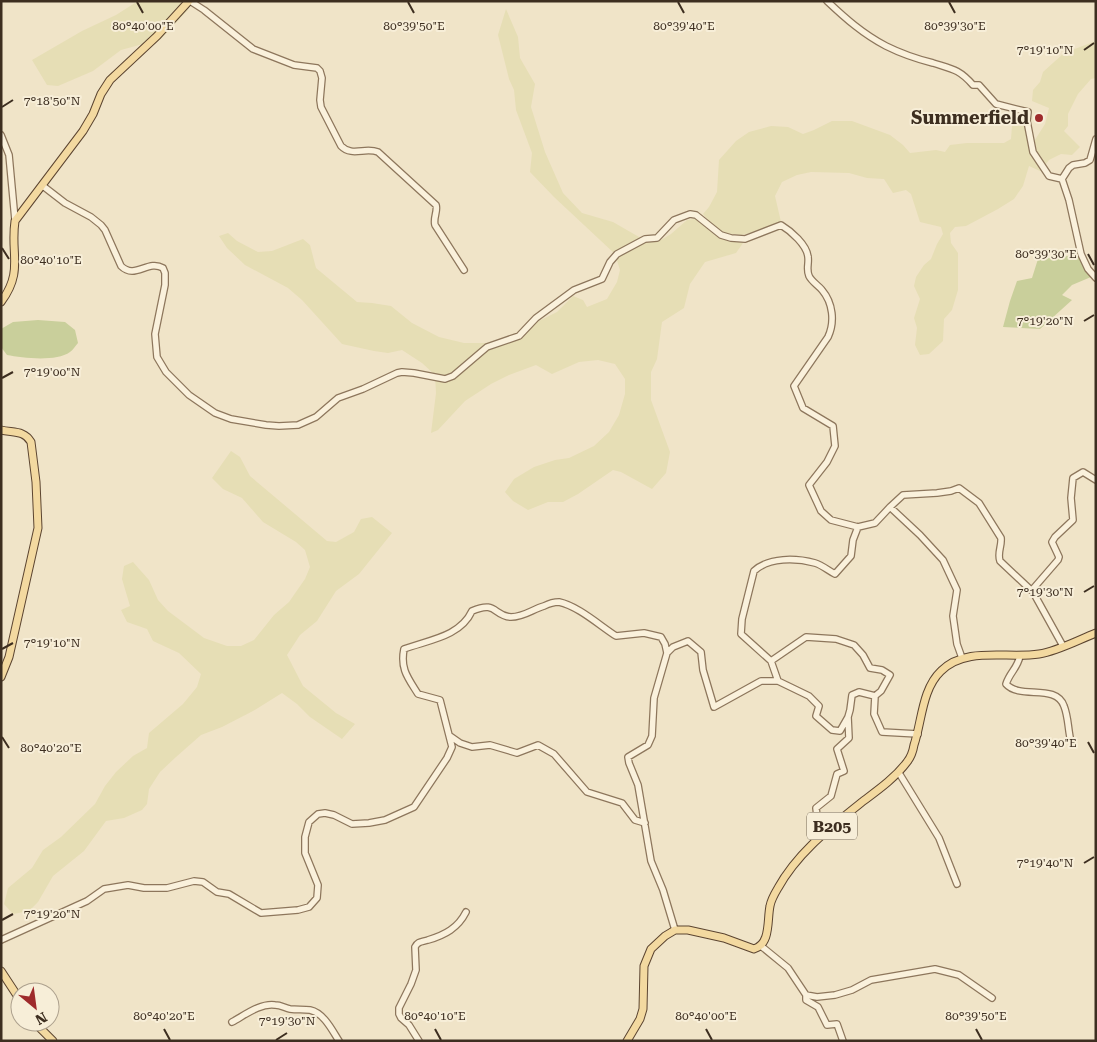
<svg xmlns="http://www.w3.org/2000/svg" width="1097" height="1042" font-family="'Roboto Serif',serif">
	<rect width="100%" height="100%" fill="#f0e4c8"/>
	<path fill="#e6deb5" d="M138 1H192L188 10 161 39 121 50 93 71 58 86 47 85 32 60 82 31 116 15Z
		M506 9 518 37 520 58 535 84 531 107 545 152 563 193 582 213 613 222 646 241 656 242 661 240 671 234 687 220 695 219 722 238 743 243 736 253 705 262 690 284 684 308 662 322 657 359 651 372V400L670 452 666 473 652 489 621 472 613 470 578 494 563 502H548L528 510 513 501 505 492 514 479 534 467 555 460 569 458 594 446 609 432 619 415 625 394V379L615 364 598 360 579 362 552 374 536 365 509 375 491 384 465 401 438 430 431 433 436 393 435 375 422 363 402 350 388 353 374 351 342 344 302 300 288 288 245 265 227 248 219 236 228 233 237 241 258 252 272 251 303 239 310 245 316 268 357 302 372 303 391 306 412 323 439 337 464 343H487L515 337 531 325 557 312 573 296 583 300 587 307 607 299 617 282 620 270 615 254 554 197 530 172 532 153 516 110 514 90 509 79 498 35Z
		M1096 41V78L1091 79 1078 94 1068 114V126L1064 131 1080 147 1072 155 1061 154 1049 160 1040 171 1029 166 1023 186 1014 199 998 209 966 226 955 227 950 233 951 243 958 253V290L952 310 944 319 943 341 929 354 920 355 915 345 917 328 914 318 920 299 914 286 916 277 924 265 931 259 937 244 943 234 941 227 920 222 911 194 906 190 893 193 884 179 867 178 849 173 811 172 797 175 782 182 775 196 781 222 758 231 741 235 725 233 714 227 703 214 709 207 717 192 719 160 736 141 749 132 771 126 788 127 803 134 814 130 832 121H852L890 135 903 145 910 153 936 150 945 152 950 145 967 143H1004L1011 139 1012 126H1024L1033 143 1045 124 1049 108 1032 101 1033 90 1040 82 1043 72 1064 53Z
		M231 451 240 457 250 476 327 541 336 542 354 532 361 519 372 517 392 533 359 574 336 591 317 621 300 635 287 655 303 686 336 713 355 724 342 739 310 717 297 704 282 693 253 711 222 727 201 735 176 757 160 772 149 789 147 804 142 810 124 818 106 821 84 851 53 876 38 902 29 911 13 914 4 904 8 888 32 868 43 850 61 837 95 804 105 786 116 772 133 756 147 748 149 733 183 704 197 687 201 674 179 653 153 641 147 629 127 622 121 610 130 606 122 579 124 566 133 562 149 580 158 600 168 611 204 638 227 646H241L254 640 274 615 289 602 305 579 310 567 305 550 296 542 263 522 242 498 223 489 212 478Z"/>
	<path fill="#c9cf9b" d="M1079 255 1091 277 1072 285 1062 295 1072 300 1040 329 1003 327 1010 301 1017 281 1032 278 1038 259Z
		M38 320 65 322 75 330 78 343C75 346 73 350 70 352 56 362 23 358 7 355L1 347V329L13 322Z"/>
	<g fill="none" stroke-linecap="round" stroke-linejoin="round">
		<defs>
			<path id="minor" d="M190 1 204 10 253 49 294 65 317 68 320 71 322 78 320 100 321 107 341 146C352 157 365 147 378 152L436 205C438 211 433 218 435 225L464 270
				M827 1C845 18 863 34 886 46 900 53 917 59 933 63 952 69 959 69 973 85H979L996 104 1028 112 1027 121 1033 152 1049 176 1062 179 1069 200 1081 254 1088 269 1096 278
				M1 135 9 155 15 220
				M1062 179 1069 168 1073 165 1085 163 1090 160 1096 139
				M43 186 65 203 91 217 101 225 105 230 121 266C135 280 148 259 163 268L165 273V285L155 334 157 357 166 372 189 395 215 413 231 419 266 425 279 426 298 425 316 417 338 398 363 389 397 373 402 372 414 373 445 379 453 376 487 347 519 336 536 318 574 290 602 279 610 262 617 254 645 239 657 238 674 220 690 214 696 215 721 235 731 238 745 239 781 225C791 231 807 245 808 257 809 264 806 269 809 276 812 282 818 285 822 290 833 303 835 322 828 337L794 386 803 408 833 426 835 446 827 462 809 485 821 511 831 520 858 527 875 523 890 507 920 535 943 560 957 590 953 616 957 644 962 658
				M890 507 903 495 937 493 951 491 959 488 979 503 1001 538C1002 546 997 553 1000 561L1033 592 1063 646
				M1032 590 1058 560 1059 557 1052 542 1055 537 1073 520 1071 498 1073 478 1083 472 1096 480
				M667 653 673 647 688 641 701 652 703 670 714 707 761 681H778
				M1020 656C1017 669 1010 672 1006 684 1020 700 1056 683 1064 706 1068 716 1068 727 1070 737
				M771 661 778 681 809 696 819 706 816 716 832 730 840 731 848 717
				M875 696 874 714 882 732 918 734
				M450 736 460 743 472 747 490 745 517 753 538 745 554 754 587 792 622 803 635 820 645 823
				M899 773 939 838 957 884
				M830 828 817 816 816 808 831 796 837 774 844 771 837 749 849 738 848 717 850 710 852 695 859 692 875 696 881 691 890 675 882 670 870 668 863 655 854 645 836 639 806 637 771 661 741 634 742 619 754 571C769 557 796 558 815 563 822 565 829 571 835 574L851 556 853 540 858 527
				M1 940 87 901 104 889 128 885 144 888H167L194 881 203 882 217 892 229 894 261 913 298 910 309 907 317 898 318 885 305 853V837L309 822 318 814 325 813 334 815 352 824 369 823 385 820 414 807 447 758 452 747 440 700 418 694C408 678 400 669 404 649 428 640 460 637 472 611 497 600 493 616 511 617 524 617 533 609 544 606 548 604 555 602 559 602 578 606 599 625 616 636L644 633 661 637 665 644 667 653 654 698 652 736 648 745 628 757 629 763 638 785 651 861 663 890 675 930
				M761 946 788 968 806 995V1000L818 1007 827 1025 837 1024 843 1041
				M806 995 817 997 835 995 852 990 871 980 935 969 959 975 992 998
				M232 1022C245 1015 260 1003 275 1005 281 1005 285 1008 290 1009 297 1010 303 1009 310 1010 324 1013 332 1030 339 1041
				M419 1041 409 1025 401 1018 399 1014V1008L411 984 416 970 415 947C418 941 422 942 428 940 445 935 458 928 466 912"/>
			<path id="major" d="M1 302C24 271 10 254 15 221L83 131 93 114 101 94 110 80 157 36 189 1
				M1 430C13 433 24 430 31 442L36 482 38 528 9 657 1 677
				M1 971 20 1000
				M34 1022 53 1041
				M627 1041 640 1019 643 1009 644 966 651 949 665 936 675 930H688L724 938 754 949C771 944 767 920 770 906 771 900 775 893 778 888 798 852 830 828 862 802 878 790 895 778 907 762 911 757 913 751 914 745 922 721 922 689 941 671 966 646 1007 659 1039 654 1058 651 1078 640 1096 633"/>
		</defs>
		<use href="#minor" stroke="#8d765c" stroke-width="8"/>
		<use href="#major" stroke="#5b4430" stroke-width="9"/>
		<use href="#minor" stroke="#faf1dc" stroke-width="5.5"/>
		<use href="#major" stroke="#f3d9a0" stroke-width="7"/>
	</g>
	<path fill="none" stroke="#3d2e20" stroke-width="2" d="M137 2 143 13M408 2 414 13M678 2 684 13M949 2 955 13M1084 50 1094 43M2 107 13 100M2 248 9 259M1088 254 1094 265M1084 321 1094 315M2 378 13 372M1084 592 1094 586M2 649 13 643M2 737 9 748M1088 742 1094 753M1084 863 1094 857M2 920 13 914M164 1029 170 1040M435 1029 441 1040M706 1029 712 1040M976 1029 982 1040M276 1040 287 1033"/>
	<circle fill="#9e2a2b" stroke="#f7eed8" stroke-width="2" cx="1039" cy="118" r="5"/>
	<g text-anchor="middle" stroke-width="4" stroke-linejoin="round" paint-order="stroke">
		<rect fill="#f7eed8" stroke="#756857" stroke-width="1" x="807" y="812.5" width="50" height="27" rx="4"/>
		<g font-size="16" font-weight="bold" fill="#3d2e20">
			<text x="832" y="832">B205</text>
		</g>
		<g font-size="18" font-weight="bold" fill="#3d2e20" stroke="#f7eed8" text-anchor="end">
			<text x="1029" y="124">Summerfield</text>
		</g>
	</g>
	<g font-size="12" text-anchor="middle" fill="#3d2e20" stroke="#f7eed8" stroke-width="4" stroke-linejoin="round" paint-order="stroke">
		<text x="143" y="30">80°40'00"E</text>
		<text x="414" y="30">80°39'50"E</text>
		<text x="684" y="30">80°39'40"E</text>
		<text x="955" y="30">80°39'30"E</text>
		<text x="1045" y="54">7°19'10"N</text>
		<text x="52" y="105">7°18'50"N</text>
		<text x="1046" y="258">80°39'30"E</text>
		<text x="51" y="264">80°40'10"E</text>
		<text x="1045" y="325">7°19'20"N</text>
		<text x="52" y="376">7°19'00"N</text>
		<text x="1045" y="596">7°19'30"N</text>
		<text x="52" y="647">7°19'10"N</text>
		<text x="1046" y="747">80°39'40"E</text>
		<text x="51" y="752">80°40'20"E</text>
		<text x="1045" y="867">7°19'40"N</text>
		<text x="52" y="918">7°19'20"N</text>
		<text x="164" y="1020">80°40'20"E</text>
		<text x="435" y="1020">80°40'10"E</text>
		<text x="706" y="1020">80°40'00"E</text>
		<text x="976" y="1020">80°39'50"E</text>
		<text x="287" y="1025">7°19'30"N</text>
	</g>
	<rect width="1097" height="1042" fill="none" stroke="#3d2e20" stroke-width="5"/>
	<g transform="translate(35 1007) rotate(151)"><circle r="24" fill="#f7eed8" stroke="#ada18e"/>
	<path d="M0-4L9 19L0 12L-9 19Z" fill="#9e2a2b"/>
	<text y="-8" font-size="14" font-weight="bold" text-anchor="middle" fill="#3d2e20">N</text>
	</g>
</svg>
